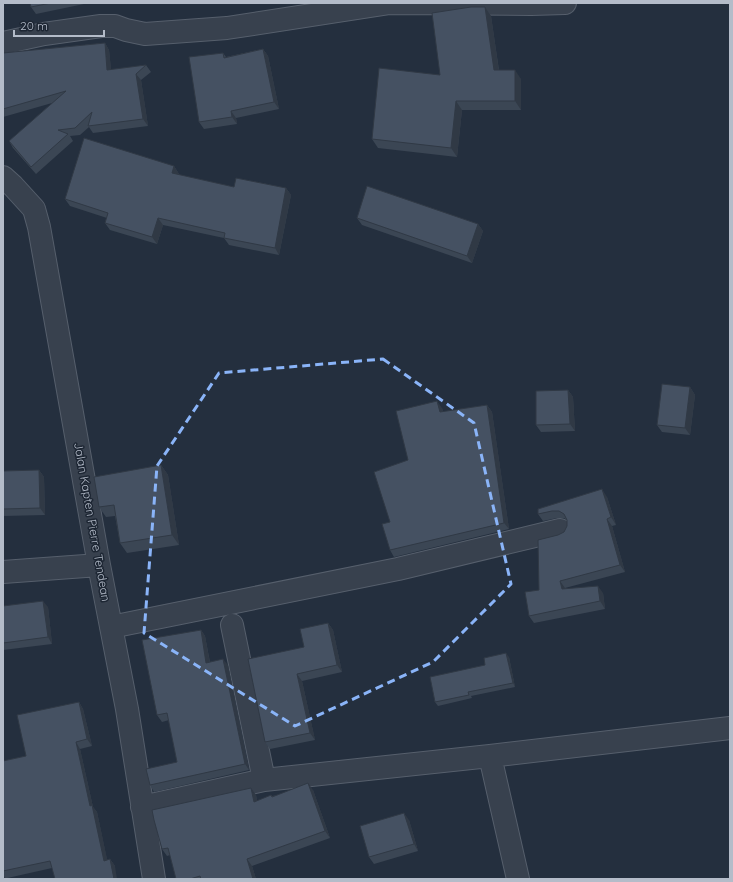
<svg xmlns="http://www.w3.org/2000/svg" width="733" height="882" font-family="Quicksand,sans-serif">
	<rect width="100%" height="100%" fill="#242f3e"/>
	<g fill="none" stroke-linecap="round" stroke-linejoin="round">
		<defs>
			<path id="street" d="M3 43 44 34 101 26H115L126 30 145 34 227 28 390 3 531 4 565 3
				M3 177 13 186 34 209 39 227 99 565 127 709 154 879
				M3 572 99 565
				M232 625 264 780
				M111 627 398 569 560 530
				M490 756 518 879
				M142 807 264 780 490 756 730 728"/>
		</defs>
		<use href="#street" stroke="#565f6c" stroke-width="24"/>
		<use href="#street" stroke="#38414e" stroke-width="22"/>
	</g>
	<path fill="#3b4654" d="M30 3H84V4L36 14 31 7Z
		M485 7 491 16 499 70 521 79V110H462L457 157 378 148 372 139 440 75Z
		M105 43 109 50 111 70 146 65 151 72 141 80 148 126 93 133 89 127 80 135 70 136 73 141 36 174 13 148 9 141 52 103 3 117V53Z
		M263 49 268 56 279 109 236 118 237 124 204 129 199 122 223 53 226 57Z
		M174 166 179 174 178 175 234 187 286 188 291 195 279 255 229 245 224 238 163 225 157 244 110 230 105 223 107 218 70 206 65 199Z
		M357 218 478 224 483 231 472 263 362 225Z
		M690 387 695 395 690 435 662 432 657 425Z
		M568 390 573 397 575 431 541 432 536 425Z
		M487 405 492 412 509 529 394 557 390 550 408 460 442 408 443 412Z
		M161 465 168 475 179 545 127 553 120 543 115 516 106 517 99 507Z
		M39 470 44 477 45 515 3 516V471Z
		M607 497 616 525 612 526 625 572 565 588 603 593 605 609 534 623 529 616 539 590 558 535 564 532 567 526V520L564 518H557L543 521 538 514Z
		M3 606 48 607 52 644 3 650Z
		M328 623 333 630 342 672 302 681 315 740 270 749 265 742 304 647Z
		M201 630 205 636 210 662 228 665 249 770 154 792 150 785 177 762 169 720 162 722 157 715Z
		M509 657 515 687 471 696 472 698 438 706 435 702 485 665Z
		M79 702 83 709 92 746 80 749 93 807 97 812 107 860 110 859 115 866 52 868 3 879V761L26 756Z
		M313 790 330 838 252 866 256 879H176L170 855 167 856 162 849 256 795 257 801 272 796Z
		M409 820 418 851 374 864 369 857Z"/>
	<path fill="#303945" d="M485 7 491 16 500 78 494 70Z
		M105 43 109 50 112 77 107 70Z
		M263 49 268 56 279 109 274 102Z
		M515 70 521 79V110L515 101Z
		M136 74 141 80 148 126 143 119Z
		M456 101 462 110 457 157 451 148Z
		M231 111 236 118 237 124 232 117Z
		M174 166 179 174 177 180 172 173Z
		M286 188 291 195 279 255 275 248Z
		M158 218 163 225 157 244 152 237Z
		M478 224 483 231 472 263 467 256Z
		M690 387 695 395 690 435 685 428Z
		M568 390 573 397 575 431 570 424Z
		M437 401 442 408 445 419 440 412Z
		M487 405 492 412 509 529 504 523Z
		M161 465 168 475 179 545 172 535Z
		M39 470 44 477 45 515 40 508Z
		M602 489 607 497 616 525 611 517Z
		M607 519 612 526 625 572 620 565Z
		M560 581 565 588 567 596 562 589Z
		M598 586 603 593 605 609 600 601Z
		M43 601 48 607 52 644 48 637Z
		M328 623 333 630 342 672 337 665Z
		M201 630 205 636 211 669 206 663Z
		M506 653 509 657 515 687 513 683Z
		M223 659 228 665 249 770 245 764Z
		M297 674 302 681 315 740 310 733Z
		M79 702 83 709 92 746 87 739Z
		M76 742 80 749 93 807 97 812 109 868 104 861 90 806Z
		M308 783 313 790 330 838 325 831Z
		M251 788 256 795 259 809 254 802Z
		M404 813 409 820 418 851 414 844Z
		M110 859 115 866 117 879H114Z
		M247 859 252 866 256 879H253Z
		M3 875 6 879H3Z"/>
	<path fill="#455162" stroke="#303945" d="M30 3H51L31 7Z
		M471 7H485L494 70H515V101H456L451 148 372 139 379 68 440 75 432 13Z
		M105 43 107 70 146 65 136 74 143 119 88 126 92 112 75 128 58 130 68 134 31 167 9 141 66 91 3 109V53Z
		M263 49 274 102 231 111 232 117 199 122 189 57 223 53 224 58Z
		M84 138 174 166 172 173 234 187 236 178 286 188 275 248 224 238 225 233 158 218 152 237 105 223 108 213 65 199Z
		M367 186 478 224 467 256 357 218Z
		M662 384 690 387 685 428 657 425Z
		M568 390 570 424 536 425V391Z
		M437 401 440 412 487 405 504 523 390 550 382 524 390 522 374 472 408 460 396 411Z
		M161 465 172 535 120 543 114 505 99 507 94 477Z
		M39 470 40 508 3 509V471Z
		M602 489 611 517 607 519 620 565 560 581 562 589 598 586 600 601 529 616 525 592 539 590 538 540 558 535 564 532 567 526V520L564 514 559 511H552L538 514V509Z
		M43 601 48 637 3 643V606Z
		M328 623 337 665 297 674 310 733 265 742 248 659 304 647 300 629Z
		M201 630 206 663 223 659 245 764 150 785 146 769 177 762 167 713 157 715 142 640Z
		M506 653 513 683 468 692 469 695 435 702 430 677 485 665 484 658Z
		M79 702 87 739 76 742 90 806 92 805 104 861 110 859 114 879H55L50 861 3 871V761L26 756 17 715Z
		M308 783 325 831 247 859 253 879H201L200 876 190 879H176L168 848 162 849 154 820 152 810 251 788 254 802 271 795 272 797Z
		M404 813 414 844 369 857 360 826Z"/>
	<path fill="none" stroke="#8ab4f8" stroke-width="3" stroke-dasharray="8 5" stroke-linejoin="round" d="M383 359 474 423 511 584 433 662 295 726 144 633 157 466 219 373Z"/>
	<g text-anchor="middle" stroke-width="3" stroke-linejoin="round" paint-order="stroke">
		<g font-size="12" fill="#b4bcc9" stroke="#1d2633">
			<text transform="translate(92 522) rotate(80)" y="4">Jalan Kapten Pierre Tendean</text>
		</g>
	</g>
	<rect width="733" height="882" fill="none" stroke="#b4bcc9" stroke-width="8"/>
	<path d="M14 30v6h90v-6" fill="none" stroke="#b4bcc9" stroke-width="2"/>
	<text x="20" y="30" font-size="12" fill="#b4bcc9" stroke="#1d2633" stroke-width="3" paint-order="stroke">20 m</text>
</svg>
